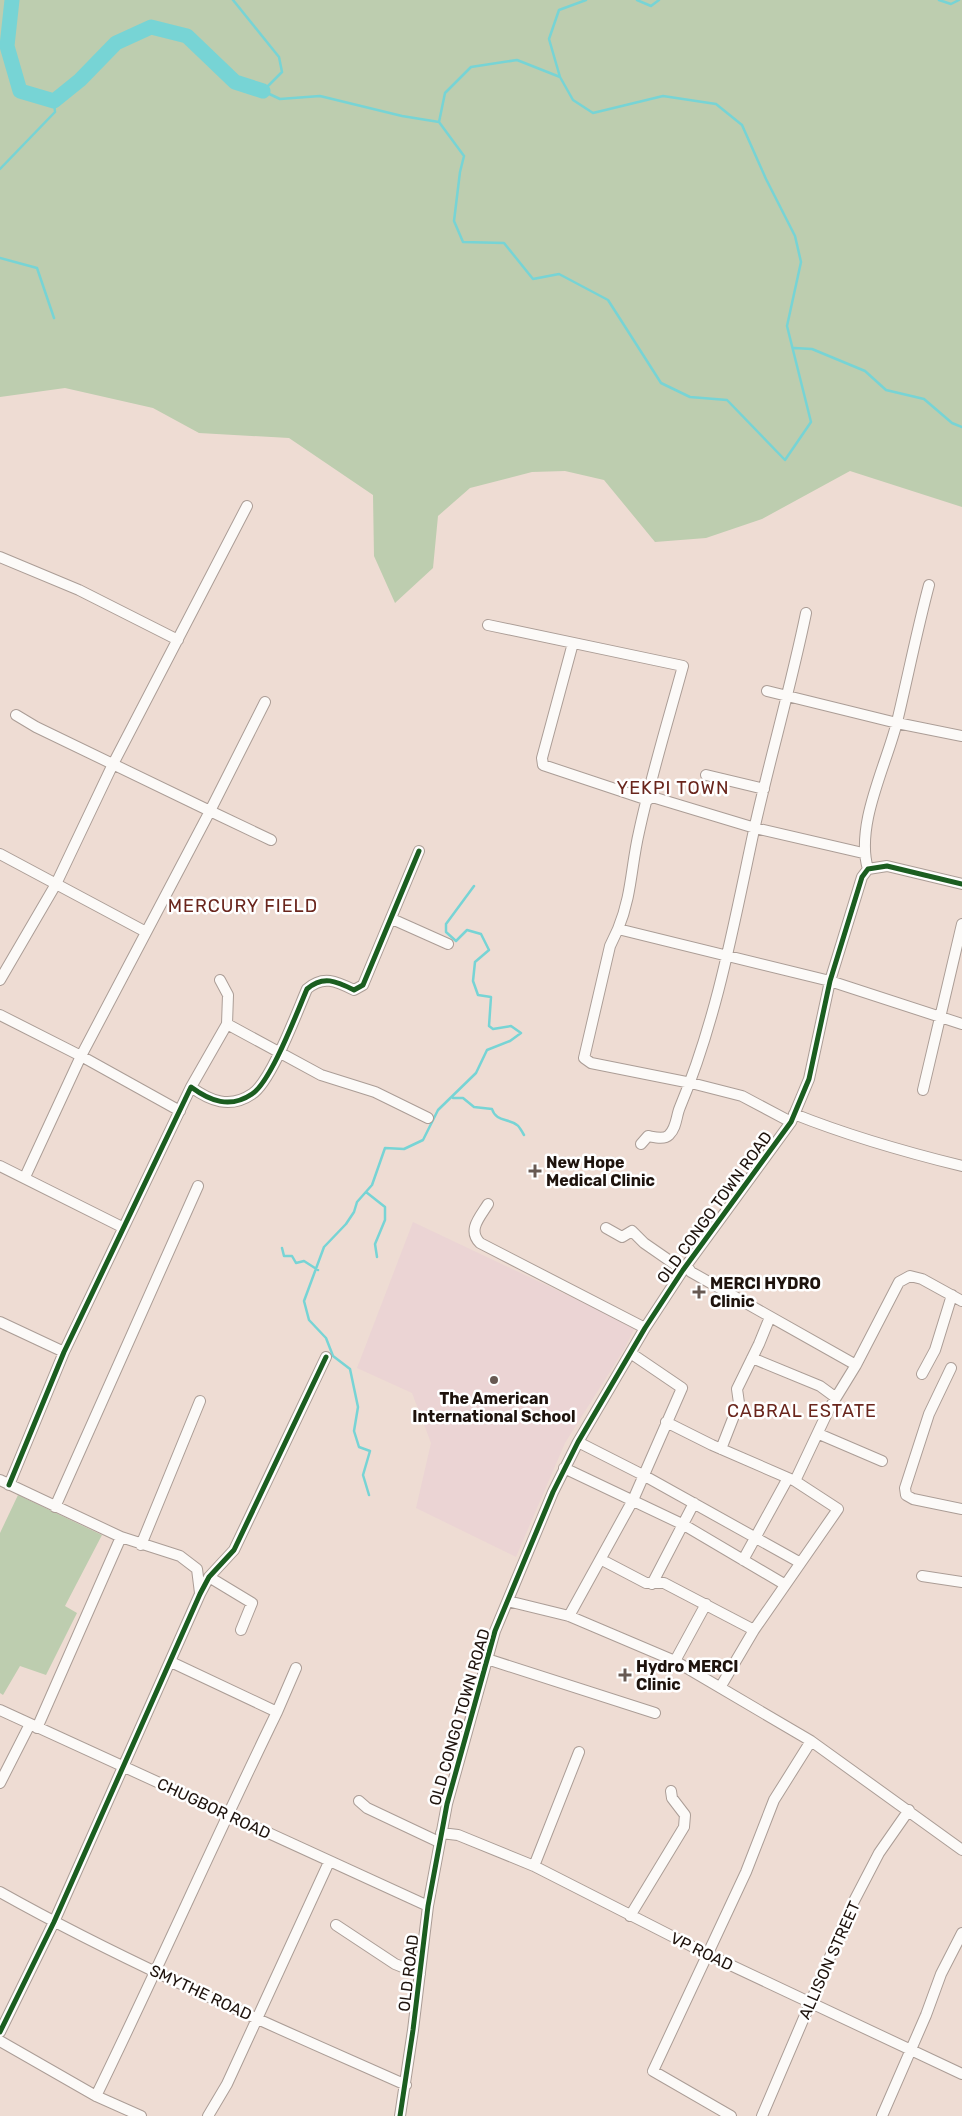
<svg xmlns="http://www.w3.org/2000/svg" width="962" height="2116" font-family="Rubik,sans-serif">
	<rect width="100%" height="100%" fill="#eedcd3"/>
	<path fill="#ebd4d4" d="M413 1222 635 1327 625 1348 565 1443 516 1557 416 1508 431 1443 412 1393 357 1368Z"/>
	<path fill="#bdcdaf" d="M0 0H962V507L850 471 762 519 706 538 655 542 604 480 565 471 532 472 470 488 438 516 433 568 395 603 374 556 373 495 289 438 199 433 153 408 65 388 0 397Z
		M18 1495 102 1535 65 1606 77 1613 46 1675 20 1666 3 1695 0 1693V1533Z"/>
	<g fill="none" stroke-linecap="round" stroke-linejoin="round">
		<path stroke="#77d4d5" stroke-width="2.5" d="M233 0 279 57 282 72 263 91 280 99 320 96 402 116 439 122 464 156 460 172 454 221 463 242 504 243 533 279 559 274 608 300 661 383 690 397 727 400 785 460 811 422 787 326 801 262 795 236 766 179 742 125 716 104 663 96 593 113 573 100 560 77 549 39 559 10 586 0
			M637 0 651 6 659 0
			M939 0 951 4 959 0
			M439 122 445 93 471 67 517 60 560 77
			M0 169 55 112 54 101
			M0 258 37 268 54 318
			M794 348 812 349 865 371 886 390 924 399 952 423 962 427
			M453 1098H463L474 1107 492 1109C496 1122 508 1118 517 1125 520 1127 522 1132 524 1135
			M366 1192 385 1207V1220L375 1244 377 1257
			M282 1248 284 1256H292L296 1263 304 1261 318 1270
			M369 1495 363 1475 370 1451 359 1447 354 1431 358 1407 350 1369 333 1356 326 1338 309 1320 304 1301 324 1247 346 1224 354 1212 357 1202 372 1185 385 1148 404 1149 423 1140 438 1110 476 1073 487 1050 510 1041 521 1033 511 1026 493 1029 489 1026 491 997 478 995 473 981 475 962 489 950 481 934 467 930 456 941 446 932V924L474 886"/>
		<path stroke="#77d4d5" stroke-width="15" d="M12 0 7 46 20 91 54 101 80 80 116 43 151 27 187 36 235 82 263 91"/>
		<defs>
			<path id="minor" d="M0 557 79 590 178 640
				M488 625 683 666C668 721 651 776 639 832 631 866 632 895 618 929
				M573 643 542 758 543 765 648 800
				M767 691 897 723 962 736
				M16 715 36 727 210 811 265 702
				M706 775 764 789
				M649 796 755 828 863 853
				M0 854 146 932
				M868 869C855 825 886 766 897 722 908 676 917 630 929 585
				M392 919 448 944
				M0 980 56 884 113 764 247 506
				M0 1015 81 1056 180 1111
				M227 1024 321 1075 375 1092 428 1118
				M191 1087 227 1024 228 995 220 980
				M923 1090 962 924
				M794 1114C849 1136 905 1152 962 1166
				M791 1122 742 1096 691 1083 591 1063 584 1058 610 946 618 929 830 981 962 1024
				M641 1144 648 1136C654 1137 664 1140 669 1135 677 1127 676 1116 680 1107 717 1019 734 923 754 830 770 758 791 686 806 613
				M0 1166 122 1227
				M25 1177 81 1056 210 811 271 840
				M488 1204C480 1217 467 1230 480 1243L645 1328
				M606 1228 622 1237 632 1231 644 1243 683 1270
				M686 1265 691 1272 856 1365 899 1282 910 1276 922 1279 962 1301
				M0 1322 64 1352
				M752 1358 820 1386 835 1397
				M951 1368 929 1414 905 1488 906 1495 913 1499 962 1509
				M922 1374 935 1350 952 1295
				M666 1422 712 1445 795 1481 838 1509 754 1630 721 1686
				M819 1434 882 1461
				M578 1442 643 1475 799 1562
				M721 1449 739 1403 737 1389 759 1344 770 1317
				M564 1468 684 1525 784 1584
				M0 1480 121 1537 180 1556 197 1569 200 1593
				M795 1481 829 1409 856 1365
				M9 1485 64 1352 191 1087C210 1101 230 1109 252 1094 271 1082 297 1012 307 989 323 975 336 981 354 990L363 985 419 851
				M55 1507 198 1186
				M141 1545 200 1401
				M602 1560 646 1583H664L754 1630
				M743 1560 788 1478
				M922 1576 962 1582
				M209 1577 252 1603 241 1630
				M652 1584 694 1503
				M508 1601 569 1616 675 1661 811 1741 962 1850
				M569 1616 633 1500 682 1388 632 1354
				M487 1659 655 1713
				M675 1661 706 1604
				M171 1662 277 1712 296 1668
				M0 1710 428 1906
				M37 1728 121 1537
				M0 1783 30 1724
				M359 1801 367 1808 439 1842
				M441 1833 458 1835 534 1866 707 1954 962 2074
				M534 1866 579 1752
				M0 1892C130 1965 269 2024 406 2085
				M630 1916 684 1827 685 1815 672 1798 671 1791
				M336 1925 395 1964 420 1974
				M0 2032 54 1922 200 1594 209 1577 234 1550 326 1357
				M0 2041 96 2096 141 2116
				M96 2096C158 1969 215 1839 277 1712
				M208 2116 227 2084 329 1862
				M400 2116 413 2030 428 1906 447 1804 495 1631 553 1492 578 1442 645 1328 683 1270 791 1122 809 1079 830 981 862 877 868 869 887 866 962 884
				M731 2116 653 2071 746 1872 774 1800 811 1741
				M762 2116 853 1903 879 1853 909 1810
				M882 2116 926 2015 941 1974 962 1933"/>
		</defs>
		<use href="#minor" stroke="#ab9d96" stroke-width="12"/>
		<use href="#minor" stroke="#fcfaf8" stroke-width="10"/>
		<defs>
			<path id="cycleway" d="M9 1485 64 1352 191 1087C210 1101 230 1109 252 1094 271 1082 297 1012 307 989 323 975 336 981 354 990L363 985 419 851
				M0 2032 54 1922 200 1594 209 1577 234 1550 326 1357
				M400 2116 413 2030 428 1906 447 1804 495 1631 553 1492 578 1442 645 1328 683 1270 791 1122 809 1079 830 981 862 877 868 869 887 866 962 884"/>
		</defs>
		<use href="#cycleway" stroke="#fff" stroke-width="8"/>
		<use href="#cycleway" stroke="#1b5e20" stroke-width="5"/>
	</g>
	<g fill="#675952" stroke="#fff" stroke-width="2">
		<path d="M532.5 1163.5h5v5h5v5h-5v5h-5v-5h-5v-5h5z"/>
		<path d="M696.5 1284.5h5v5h5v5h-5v5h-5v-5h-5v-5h5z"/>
		<circle cx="494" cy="1380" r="5"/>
		<path d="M622.5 1667.5h5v5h5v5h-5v5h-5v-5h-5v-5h5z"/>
	</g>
	<g text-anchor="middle" stroke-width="5" stroke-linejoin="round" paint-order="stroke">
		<g font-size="16" font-weight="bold" fill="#1e130d" stroke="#fff" text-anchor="start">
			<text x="546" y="1168">New Hope<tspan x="546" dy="18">Medical Clinic</tspan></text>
			<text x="710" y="1289">MERCI HYDRO<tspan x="710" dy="18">Clinic</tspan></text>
			<text x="494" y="1404" text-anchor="middle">The American<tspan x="494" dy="18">International School</tspan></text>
			<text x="636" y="1672">Hydro MERCI<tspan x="636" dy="18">Clinic</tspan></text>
		</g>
		<g font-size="16" fill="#1e130d" stroke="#fff">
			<text transform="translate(714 1207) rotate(-54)" y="6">OLD CONGO TOWN ROAD</text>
			<text transform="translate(459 1717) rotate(-74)" y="6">OLD CONGO TOWN ROAD</text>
			<text transform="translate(214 1808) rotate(25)" y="6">CHUGBOR ROAD</text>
			<text transform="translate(702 1951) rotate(26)" y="6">VP ROAD</text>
			<text transform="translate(829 1960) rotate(-66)" y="6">ALLISON STREET</text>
			<text transform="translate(408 1973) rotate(-83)" y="6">OLD ROAD</text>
			<text transform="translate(201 1992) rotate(25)" y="6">SMYTHE ROAD</text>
		</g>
		<g font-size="18" letter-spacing="1" fill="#6a261d" stroke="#fff">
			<text x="673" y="794">YEKPI TOWN</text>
			<text x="243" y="912">MERCURY FIELD</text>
			<text x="802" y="1417">CABRAL ESTATE</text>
		</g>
	</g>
</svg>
